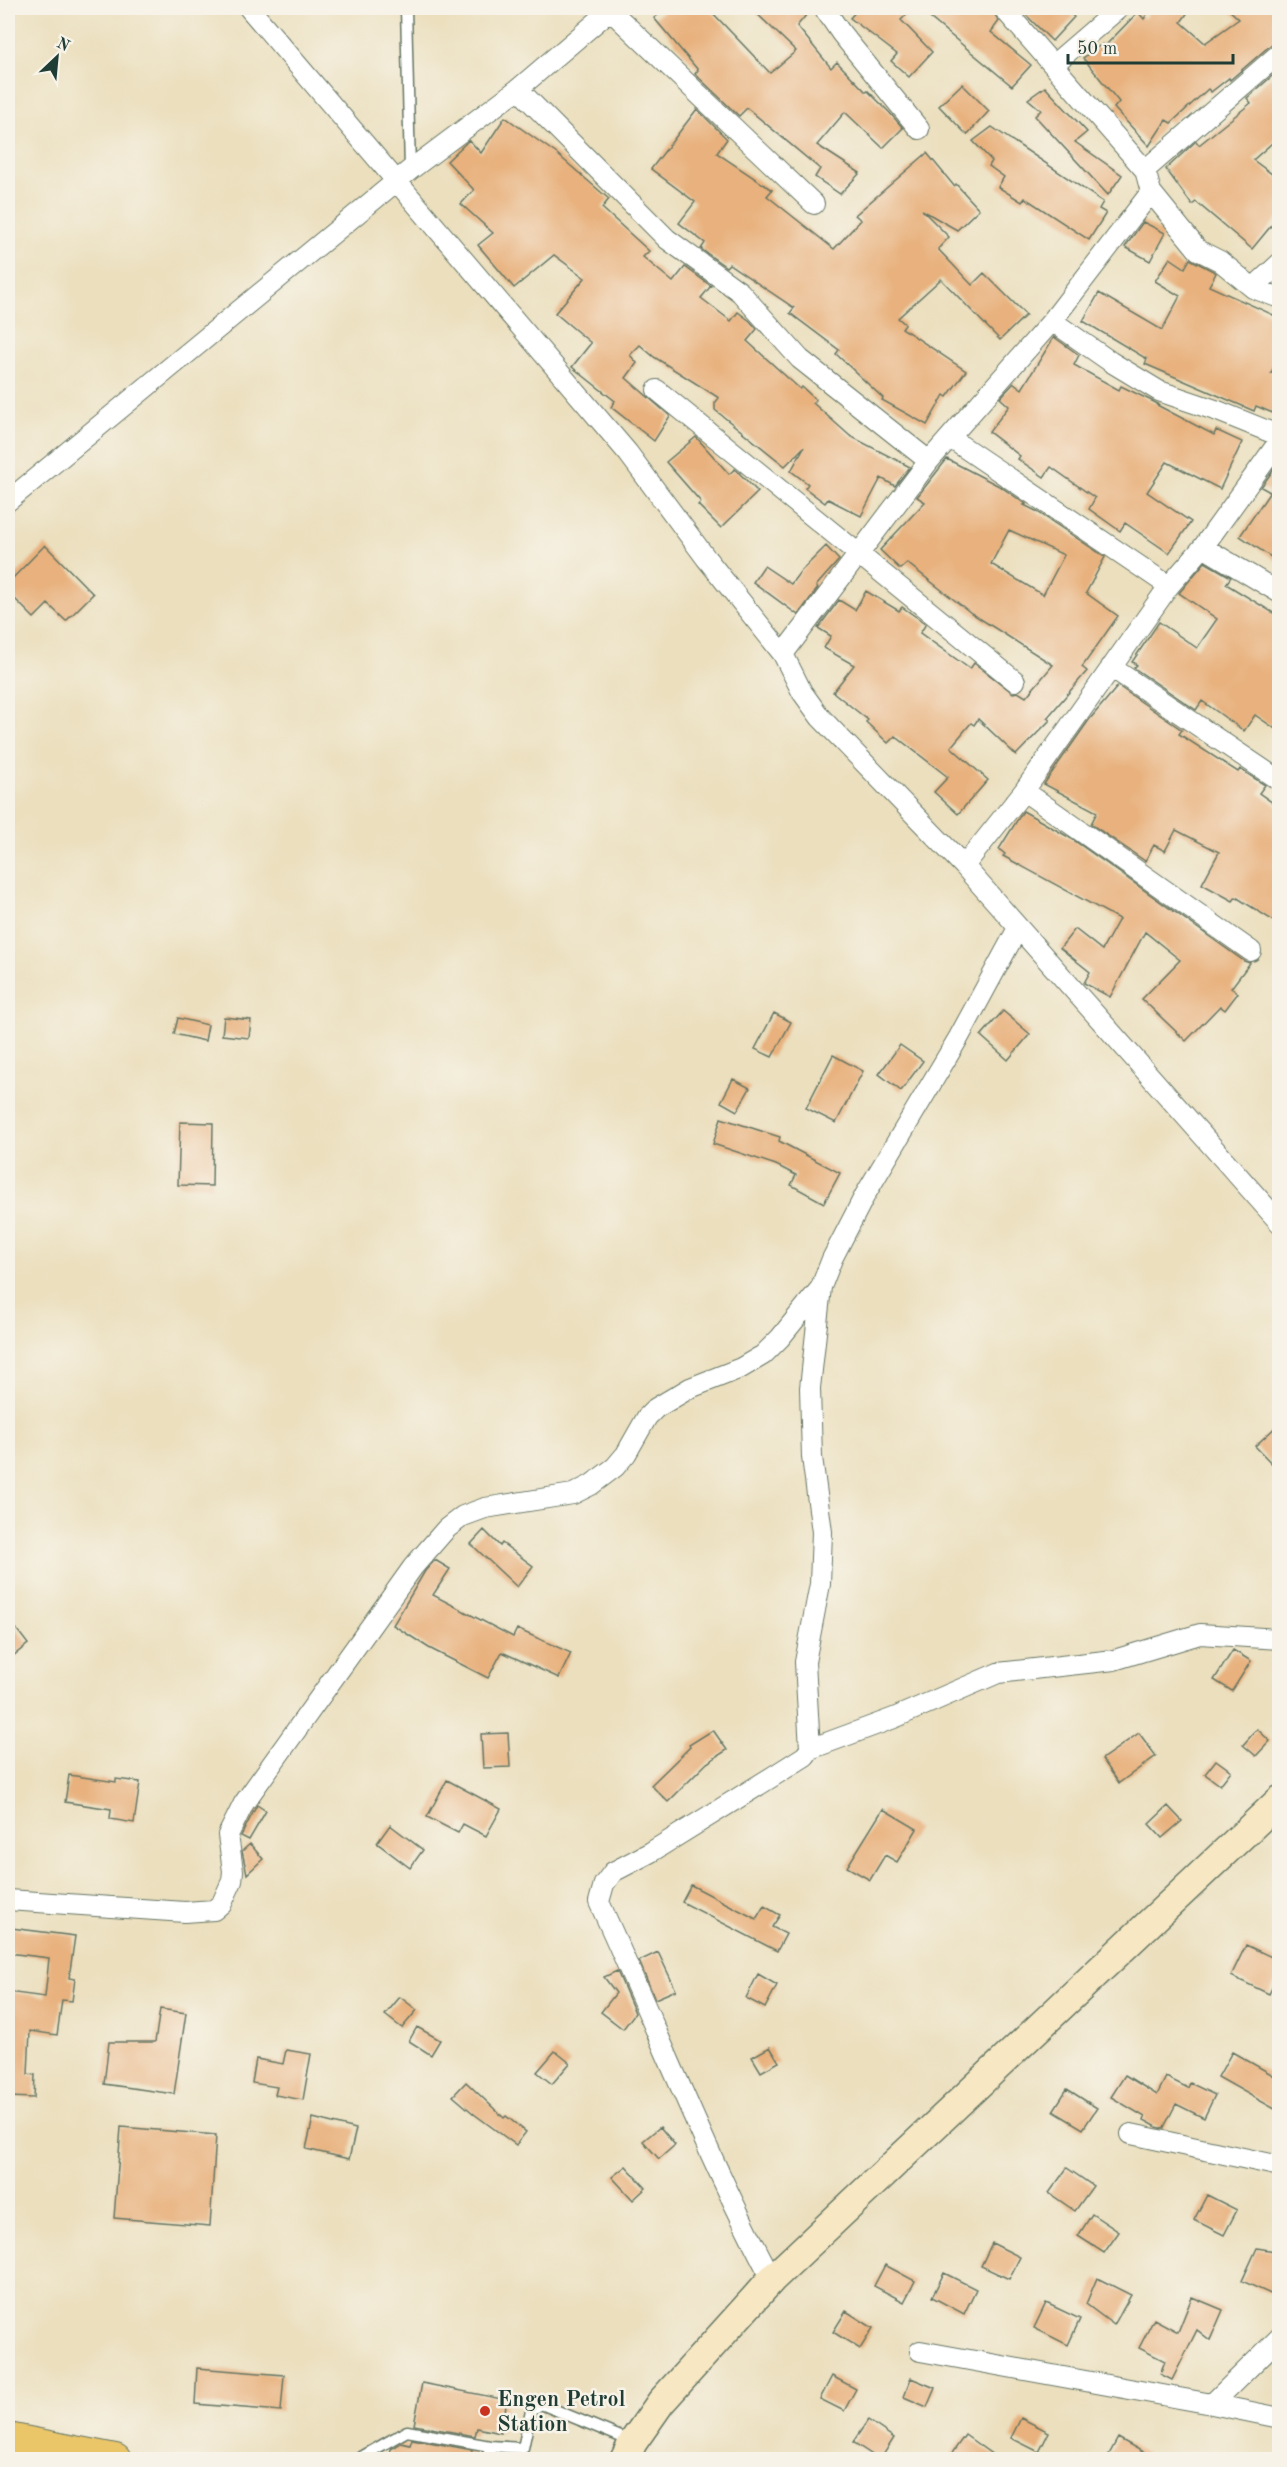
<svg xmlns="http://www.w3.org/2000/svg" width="1287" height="2467" font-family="'Old Standard TT',serif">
	<rect width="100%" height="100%" fill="#f7f3e8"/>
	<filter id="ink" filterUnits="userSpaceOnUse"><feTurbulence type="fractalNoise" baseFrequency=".0167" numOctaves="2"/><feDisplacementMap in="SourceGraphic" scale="12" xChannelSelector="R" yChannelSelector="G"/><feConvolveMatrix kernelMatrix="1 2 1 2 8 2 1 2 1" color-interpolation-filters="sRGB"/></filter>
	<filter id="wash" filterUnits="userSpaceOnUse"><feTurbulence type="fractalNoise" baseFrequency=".008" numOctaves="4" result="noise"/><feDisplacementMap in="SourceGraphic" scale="24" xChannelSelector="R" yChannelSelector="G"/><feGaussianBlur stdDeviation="1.35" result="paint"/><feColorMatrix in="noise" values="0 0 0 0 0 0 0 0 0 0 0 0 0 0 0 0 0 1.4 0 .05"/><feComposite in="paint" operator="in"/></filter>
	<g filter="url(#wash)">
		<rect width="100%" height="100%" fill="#ebdfbe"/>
		<g id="blocks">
			<path fill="#e8b17d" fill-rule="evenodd" d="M667 8H708L770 73 796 51 751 8H812L797 26 831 68 837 62 866 92 868 91 889 112 903 128 883 148 845 112 817 145 860 173 840 194 815 177 820 169 747 108 739 116 695 74 698 70 654 18Z
				M859 8H913L901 20 932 52 909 77 891 61 897 54 850 18Z
				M918 8H991L999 21 991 32 1031 65 1012 86Z
				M1019 8H1064L1074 17 1052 41Z
				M1151 8H1191L1181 22 1205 43 1239 19 1227 8H1271L1280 15V41L1272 44 1230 80 1229 78 1211 92 1208 89 1171 123 1166 120 1149 146 1114 108 1119 102 1083 58 1102 44 1104 47 1138 12 1144 19Z
				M1280 69V136L1253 160 1280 180V215L1252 249 1196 202 1192 205 1166 169 1196 141 1199 145 1251 103 1247 98Z
				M962 84 989 111 967 135 939 106Z
				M1045 87 1087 132 1075 142 1122 175 1108 195 1035 116 1041 110 1028 99Z
				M697 109 727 139 717 153 772 190 767 196 834 249 861 220 855 215 927 153 954 186 956 184 979 209 957 230 922 210 949 237 938 249 972 285 984 273 1026 315 1000 340 941 279 898 318 905 324 902 328 966 371 947 397 944 395 927 425 882 400 883 398 836 354 839 350 790 313 794 308 729 264 726 267 701 249 705 243 679 223 695 202 651 169Z
				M505 117 557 154 609 199 602 208 649 251 643 257 673 282 685 267 711 286 701 298 731 321 738 312 750 321 757 329 747 341 800 389 802 387 816 400 813 403 850 436 910 467 895 486 881 478 861 516 828 499 825 503 805 488 808 484 791 471 804 447 785 466 715 410V403L719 398 654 357 640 345 630 355 637 363 626 378 670 416 654 441 611 407 615 401 572 367 591 343 555 313 585 278 554 255 514 288 478 245 493 233 461 204 474 190 447 161 469 140 481 153Z
				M992 127 1103 202 1099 209 1106 213 1089 240 1025 198 1022 202 998 187 1004 177 989 166 992 161 973 141Z
				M1143 222 1165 233 1150 261 1125 247Z
				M1170 258 1185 268 1190 259 1213 271 1216 273 1209 286 1280 318V354L1271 373 1280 376V416L1256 406 1254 411 1145 364 1147 359 1083 321 1099 293 1162 330 1180 296 1155 281Z
				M1054 337 1079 355 1074 365 1119 390 1121 386 1158 404 1157 405 1214 435 1216 430 1242 442 1220 489 1167 462 1147 492 1191 522 1169 553 1125 523 1120 531 1089 509 1095 498 1051 467 1044 477 1018 459 1020 456 989 432 1009 406 1000 398 1014 383 1022 389Z
				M696 437 729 474 735 469 758 492 721 528 698 505 701 502 666 462Z
				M947 459 1001 487 1026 504 1024 505 1036 511 1105 557 1086 593 1118 616 1082 667 1087 671 1047 718 1050 720 1016 755 978 719 974 725 971 723 951 747 988 780 958 814 934 792 948 777 895 736 888 743 866 722 868 720 833 692 854 665 824 648 831 636 818 628 839 600 855 610 866 591 899 611 902 607 922 621 926 624 920 633 970 669 974 663 1013 693 1018 692 1026 697 1053 665 971 613 907 563 900 569 880 550 925 502 917 497ZM1009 530 1064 555 1043 595 991 564Z
				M1280 461V563L1240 536 1270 492 1261 487Z
				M45 545 93 594 66 621 48 604 34 618 8 592V583Z
				M826 546 839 560 816 586 818 588 798 615 753 582 764 566 791 584 800 572Z
				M1205 562 1231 577 1226 584 1280 617V732L1255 715 1244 731 1202 701 1196 710 1134 668 1137 665 1132 662 1159 622 1197 648 1217 619 1179 593Z
				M1118 686 1182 730 1179 734 1238 772 1240 769 1265 785 1259 793 1280 808V925L1236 897 1233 901 1202 884 1219 852 1176 830 1165 851 1154 845 1145 861 1091 824 1097 812 1044 784 1089 720Z
				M1023 811 1072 839 1244 961 1250 963 1231 988 1238 993 1225 1010 1220 1006 1186 1041 1142 999 1180 960 1145 932 1110 997 1084 983 1090 972 1060 948 1075 929 1102 950 1119 919 1003 856 1005 854 999 849Z
				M1003 1011 1030 1034 1008 1060 981 1036Z
				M774 1013 791 1022 772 1057 755 1049Z
				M224 1017 251 1020 249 1038 222 1035Z
				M178 1018 208 1025 205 1041 174 1034Z
				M900 1045 923 1061 901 1091 879 1074Z
				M833 1055 863 1071 836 1123 806 1108Z
				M733 1079 750 1088 737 1111 721 1102Z
				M721 1118 780 1137 779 1141 840 1173 824 1203 791 1185 796 1175 776 1165 713 1144Z
				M180 1122 213 1123 212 1186 178 1185Z
				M1280 1423V1472L1255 1446Z
				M484 1530 500 1546 502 1543 533 1566 517 1587 471 1544Z
				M435 1560 450 1569 433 1595 513 1637 517 1629 571 1653 559 1678 502 1652 488 1678 429 1648 393 1625 425 1571Z
				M8 1618 28 1644 8 1660Z
				M1233 1650 1251 1661 1232 1691 1214 1680Z
				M1257 1729 1270 1741 1256 1756 1243 1745Z
				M713 1730 727 1750 707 1763 668 1802 651 1785 690 1747 689 1745Z
				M508 1733 510 1767 483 1768 481 1734Z
				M1139 1733 1156 1756 1119 1783 1102 1759Z
				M1216 1760 1231 1771 1220 1785 1205 1774Z
				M69 1775 116 1782V1779L140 1782 134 1823 110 1819 111 1809 65 1802Z
				M447 1780 501 1809 486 1836 463 1824 458 1833 427 1817Z
				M257 1805 266 1811 249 1840 241 1836Z
				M1168 1806 1182 1821 1162 1838 1149 1824Z
				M883 1809 917 1829 897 1862 885 1855 870 1880 847 1867Z
				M390 1825 423 1850 410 1868 377 1843Z
				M250 1844 263 1859 247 1874 242 1851Z
				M691 1885 756 1919 764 1906 780 1915 772 1927 786 1934 777 1951 682 1902Z
				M11 1928 75 1936 69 1978 75 1979 72 2001 62 2000 57 2035 30 2031 28 2074 35 2075 34 2098 9 2097 12 2015 8 2014V1992L45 1997 49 1958 8 1953Z
				M1246 1945 1280 1961V1972L1269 1994 1231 1976Z
				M658 1952 676 1990 655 1999 639 1961Z
				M617 1971 635 2013 623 2029 601 2012 616 1993 604 1977Z
				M758 1974 777 1985 765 2008 746 1998Z
				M400 1997 417 2010 402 2028 385 2015Z
				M160 2009 186 2013 174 2094 104 2084 109 2042H155Z
				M417 2027 440 2040 431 2055 409 2041Z
				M770 2047 779 2062 761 2072 752 2057Z
				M286 2050 311 2054 303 2100 275 2095 277 2087 252 2083 256 2059 283 2064Z
				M555 2051 570 2063 552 2084 537 2072Z
				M1232 2052 1280 2079V2112L1218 2077Z
				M1125 2075 1157 2095 1166 2077 1188 2088 1190 2083 1215 2095 1204 2118 1176 2104 1163 2129 1157 2127 1144 2120 1145 2117 1111 2097Z
				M466 2082 504 2118 506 2116 526 2132 516 2145 474 2114 453 2096Z
				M1067 2089 1097 2108 1083 2129 1053 2111Z
				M313 2118 356 2129 349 2159 306 2149Z
				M121 2127 216 2135 210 2226 114 2218Z
				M660 2127 675 2145 659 2159 643 2141Z
				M626 2166 646 2188 633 2200 612 2177Z
				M1067 2168 1093 2186 1075 2211 1049 2193Z
				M1207 2195 1237 2210 1224 2235 1194 2220Z
				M1092 2214 1119 2232 1104 2253 1078 2236Z
				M992 2243 1020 2257 1009 2279 981 2266Z
				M1257 2248 1280 2252V2286L1275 2296 1242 2281Z
				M885 2265 915 2281 904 2302 874 2286Z
				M944 2273 976 2289 964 2314 932 2297Z
				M1097 2278 1131 2295 1114 2325 1086 2304Z
				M1192 2297 1223 2310 1210 2340 1197 2330 1172 2380 1160 2374 1165 2361 1139 2348 1154 2319 1178 2332Z
				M1046 2303 1080 2319 1068 2345 1034 2328Z
				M846 2311 873 2328 860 2349 833 2332Z
				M197 2368 284 2375 281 2411 195 2404Z
				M832 2376 856 2389 844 2411 820 2399Z
				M911 2378 935 2388 927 2407 904 2397Z
				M422 2383 507 2400 501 2433 477 2428 475 2436 414 2425Z
				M1021 2418 1049 2432 1039 2452 1011 2438Z
				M868 2420 894 2438 880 2460 853 2442Z
				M965 2435 1000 2460H947Z
				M1118 2438 1157 2460H1106Z
				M412 2439 472 2450 471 2460H389L391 2449 401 2443 410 2445Z"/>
		</g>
	</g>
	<g filter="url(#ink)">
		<use href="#blocks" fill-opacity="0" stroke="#667664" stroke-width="1.5"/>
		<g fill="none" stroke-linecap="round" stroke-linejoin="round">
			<defs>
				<path id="lane" d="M406 8 410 170
					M356 2460 407 2431 490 2446 523 2448 531 2411 541 2404 633 2442
					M488 2460 490 2446"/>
				<path id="street" d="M249 8 628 453 706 558 783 654 802 692 820 717 964 866 1280 1223
					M824 8 841 33 919 129
					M1003 8 1145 170 1151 192 1198 250 1220 261 1253 288 1280 298
					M610 10 814 204
					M1054 64 1119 8
					M518 89 667 239 740 292 800 359 929 461
					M1145 170 1280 53
					M1151 192 1052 321 1111 362 1159 391 1218 411 1280 436
					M1253 288 1280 263
					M657 390 1015 681
					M950 438 1169 586
					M8 501 410 170 518 89 613 8
					M1203 547 1280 593
					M783 654 929 461 1052 321
					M1111 667 1280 781
					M1024 791 1251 951
					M964 866 1024 791 1169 586 1203 547 1280 440
					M810 1749 894 1718 998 1673 1114 1660 1200 1634 1280 1639
					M8 1900 185 1912 214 1910 222 1903 232 1881 233 1871 228 1835 244 1803 413 1567 446 1529 463 1516 485 1508 573 1494 591 1485 615 1467 626 1454 647 1417 656 1408 690 1388 741 1368 763 1355 780 1338 819 1290
					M1131 2134 1280 2166
					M772 2279C707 2157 657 2028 599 1902L604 1884 613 1872 651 1852 775 1775 805 1756 810 1749 805 1662 820 1584 822 1532 812 1457 810 1388 821 1287 832 1259 865 1195 959 1037 1018 928
					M920 2351 1212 2404 1280 2418
					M1212 2404 1280 2337"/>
				<path id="secondary" d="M624 2460 633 2442 661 2402 772 2279 1280 1800"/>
				<path id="primary" d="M8 2439 115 2460"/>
			</defs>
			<use href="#lane" stroke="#667664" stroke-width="13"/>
			<use href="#street" stroke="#667664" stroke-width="22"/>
			<use href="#secondary" stroke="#667664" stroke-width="31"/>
			<use href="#primary" stroke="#667664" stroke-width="34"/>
			<use href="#lane" stroke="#fff" stroke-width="10"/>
			<use href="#street" stroke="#fff" stroke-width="20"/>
			<use href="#secondary" stroke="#f7e8c3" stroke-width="28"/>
			<use href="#primary" stroke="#ebc669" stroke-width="32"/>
		</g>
	</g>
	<circle fill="#c8321e" stroke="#f7f3e8" stroke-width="2" cx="485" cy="2411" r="6"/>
	<g text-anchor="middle" stroke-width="5" stroke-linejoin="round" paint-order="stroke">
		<g font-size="22" font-weight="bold" fill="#1f3d34" stroke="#f7f3e8" text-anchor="start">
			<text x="497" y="2406">Engen Petrol<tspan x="497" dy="25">Station</tspan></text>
		</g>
	</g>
	<rect width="1287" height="2467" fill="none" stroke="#f7f3e8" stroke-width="30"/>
	<g transform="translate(57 57) rotate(26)" stroke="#f7f3e8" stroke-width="4.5" paint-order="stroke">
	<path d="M0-4.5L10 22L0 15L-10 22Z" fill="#1f3d34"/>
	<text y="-9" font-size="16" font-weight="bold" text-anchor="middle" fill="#1f3d34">N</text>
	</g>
	<path d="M1068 54v9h165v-9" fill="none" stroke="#1f3d34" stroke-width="3"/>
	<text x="1077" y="54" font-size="18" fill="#1f3d34" stroke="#f7f3e8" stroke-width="4.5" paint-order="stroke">50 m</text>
</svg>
